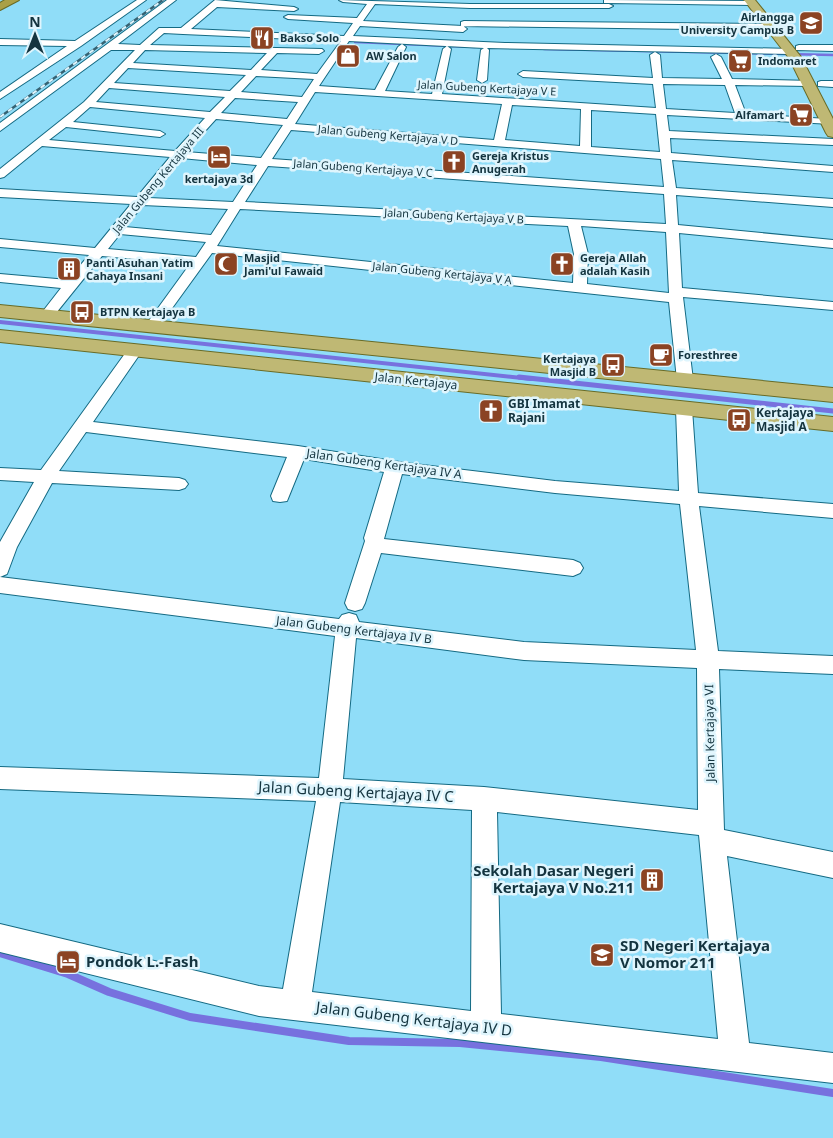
<svg xmlns="http://www.w3.org/2000/svg" width="833" height="1138" font-family="'Noto Sans',sans-serif">
	<rect width="100%" height="100%" fill="#90ddf8"/>
	<g fill="none" stroke-linecap="round" stroke-linejoin="round">
		<path stroke="#7771de" stroke-width="2.5" d="M291 39 344 42
			M355 42 475 47
			M544 49 833 55"/>
		<path stroke="#7771de" stroke-width="4" d="M0 322 531 379"/>
		<path stroke="#7771de" stroke-width="5" d="M519 377 833 411"/>
		<path stroke="#7771de" stroke-width="8" d="M0 953 68 974 109 992 190 1017 349 1041 460 1043 601 1057 833 1093"/>
		<defs>
			<path id="minor" d="M137 0H146L81 46 0 99V92L67 46 0 45V39L75 41Z
				M167 0H176L118 44 140 45 159 28H181L215 0 294 7 298 9 294 11 217 7 191 29 344 36 353 23 288 19 284 17 288 15 357 18 367 4 343 2 339 0 470 4H609L613 6 609 8H470L375 4 363 21 463 26 467 29 463 32 360 26 353 36 505 43 793 49 795 51 790 54 487 48 489 50 487 80 482 83 477 80 481 50 484 48 349 41 319 86 375 90 398 47 402 44 406 47 385 91 432 94 443 49 447 46 451 49 442 94 656 108 653 84 523 77 518 74 523 71 653 78 650 55 655 52 660 55 662 78 722 79 711 57 716 54 721 57 732 79 812 81 814 83 809 86 735 85 746 114 828 119 832 120V124L667 115 669 131 833 139V145L670 138 671 153 833 166V172L672 160 676 188 833 199V207L676 195 678 225 833 240V248L679 233 682 288 833 302V310L683 297 693 380 691 383H679L677 380 669 302 212 253 157 329H147L145 326 190 264 102 256 52 318H42L40 315 61 288 0 282V274L68 280 89 255 0 247V239L95 248 131 204 0 197V189L137 197 170 157 42 146 4 177 0 178V169L84 102 135 50H111L0 131V123ZM164 33 183 34 341 41 317 74 261 70 277 53 319 54 324 51 322 49 150 45ZM145 50 267 53 251 70 133 63ZM128 68 246 75 230 91 114 83ZM256 76 314 79 302 97 241 92ZM663 84 725 85 735 113 666 109ZM109 88 225 97 210 112 96 102ZM315 92 502 104 494 140 295 124ZM235 98 298 102 287 119 221 113ZM512 105 581 109 580 146 505 140ZM90 107 205 118 175 151 49 140 66 127 160 137 165 134 160 131 73 122ZM591 110 656 114 660 152 591 147ZM216 119 283 125 261 158 186 152ZM291 130 661 159 664 187 272 159ZM181 158 257 165 233 202 149 198ZM268 166 664 194 666 224 245 202ZM143 205 228 209 211 235 125 227ZM240 209 568 226 574 254 573 283 217 246ZM581 226 666 232 669 293 587 284 588 254ZM120 234 206 242 196 257 108 249Z
				M604 0 752 1 756 3 752 5 607 3H604Z
				M464 21 770 24 774 27 770 30 461 26V22Z
				M799 45H833V51L796 50V46Z
				M821 81H833V87L818 86V82Z
				M134 346 139 348 142 351 93 422 298 446 406 463 555 481 679 491 676 409 678 405 684 404 690 405 692 409 698 493 833 504V518L699 506 718 651 833 656V674L719 669 724 830 833 852V878L727 856 749 1043 833 1053V1083L259 1016 0 952V924L259 986 283 989 316 801 0 789V767L319 778 335 636 0 593V577L339 619 342 615 349 613 356 615 359 622 524 642 696 650 680 504 555 493 402 474 384 539 573 560 580 563 583 568 580 573 573 576 381 553 365 603 362 609 355 611 348 609 345 603 365 541 364 538 384 472 304 459 289 496 287 501 280 502 273 501 271 496 287 457 86 432 59 471 179 478 185 480 188 484 185 488 179 490 52 483 17 547 7 574 0 577V542L34 482 0 480V468L41 470 129 348ZM356 638 524 660 697 668 698 810 484 787 343 779ZM340 802 472 810 471 1011 312 992ZM497 812 699 835 718 1039 501 1014Z"/>
			<path id="primary" d="M744 0H755L801 57 833 119V137L828 136 826 133 789 58Z
				M0 305 833 388V402L0 317Z
				M0 330 833 417V431L0 342Z"/>
			<path id="trunk" d="M5 0H19L0 10V3Z"/>
		</defs>
		<use href="#minor" stroke="#146a83" stroke-width="2"/>
		<use href="#primary" stroke="#686b26" stroke-width="2"/>
		<use href="#trunk" stroke="#686b26" stroke-width="2"/>
		<use href="#minor" fill="#fff" fill-rule="evenodd"/>
		<use href="#primary" fill="#bfb874" fill-rule="evenodd"/>
		<use href="#trunk" fill="#aaa046" fill-rule="evenodd"/>
		<defs>
			<path id="rail" d="M0 117 163 0"/>
		</defs>
		<use href="#rail" stroke="#366272" stroke-width="2.5"/>
		<use href="#rail" stroke="#dff5fd" stroke-width="2" stroke-dasharray="5" stroke-linecap="butt"/>
	</g>
	<defs>
		<symbol id="university-square" viewBox="-11 -11 22 22"><rect x="-9" y="-9" width="18" height="18" rx="4" fill="#8b4323" stroke="#dff5fd"/><path d="M0-5L7-2L0 1L-7-2ZM-4 1L0 2.5L4 1V4Q0 6-4 4Z" fill="#fff"/></symbol>
		<symbol id="restaurant-square" viewBox="-11 -11 22 22"><rect x="-9" y="-9" width="18" height="18" rx="4" fill="#8b4323" stroke="#dff5fd"/><path d="M-5-6h1v4h1v-4h1v4h1v-4h1v5L-1.5 .5V6h-2V.5L-5-1ZM5-6V6H3V1.5H1.5Q1.5-4 5-6Z" fill="#fff"/></symbol>
		<symbol id="shop-square" viewBox="-11 -11 22 22"><rect x="-9" y="-9" width="18" height="18" rx="4" fill="#8b4323" stroke="#dff5fd"/><path d="M-5-2.5h2.3a2.7 3.5 0 0 1 5.4 0H5L5.5 6h-11ZM-1.5-2.5h3a1.5 2.3 0 0 0-3 0Z" fill="#fff"/></symbol>
		<symbol id="supermarket-square" viewBox="-11 -11 22 22"><rect x="-9" y="-9" width="18" height="18" rx="4" fill="#8b4323" stroke="#dff5fd"/><path d="M-6-5.5h2.5l.6 2H6L4.5 2H-2.5L-4.4-4H-6ZM-1.5 3.2a1.3 1.3 0 1 0 .1 0ZM3 3.2a1.3 1.3 0 1 0 .1 0Z" fill="#fff"/></symbol>
		<symbol id="hotel-square" viewBox="-11 -11 22 22"><rect x="-9" y="-9" width="18" height="18" rx="4" fill="#8b4323" stroke="#dff5fd"/><path d="M-6-4.5h1.5V1H6V5H4.5V3h-9V5H-6ZM-4 0a1.8 1.8 0 1 1 3.6 0ZM.5 0V-2.5h3Q6-2.5 6 0Z" fill="#fff"/></symbol>
		<symbol id="church-square" viewBox="-11 -11 22 22"><rect x="-9" y="-9" width="18" height="18" rx="4" fill="#8b4323" stroke="#dff5fd"/><path d="M-1.2-6h2.4v3.5h3.3v2.4h-3.3V6h-2.4V-.1h-3.3v-2.4h3.3Z" fill="#fff"/></symbol>
		<symbol id="mosque-square" viewBox="-11 -11 22 22"><rect x="-9" y="-9" width="18" height="18" rx="4" fill="#8b4323" stroke="#dff5fd"/><path d="M3.5-4.9A6 6 0 1 0 3.5 4.9A5 5 0 1 1 3.5-4.9Z" fill="#fff"/></symbol>
		<symbol id="building-square" viewBox="-11 -11 22 22"><rect x="-9" y="-9" width="18" height="18" rx="4" fill="#8b4323" stroke="#dff5fd"/><path d="M-4-6H4V6H1V3H-1V6H-4ZM-2.5-4.3h1.7v1.8h-1.7ZM.8-4.3h1.7v1.8H.8ZM-2.5-1h1.7V.8h-1.7ZM.8-1h1.7V.8H.8Z" fill="#fff"/></symbol>
		<symbol id="bus-square" viewBox="-11 -11 22 22"><rect x="-9" y="-9" width="18" height="18" rx="4" fill="#8b4323" stroke="#dff5fd"/><path d="M-5-6H5V4H4V6H2V4H-2V6H-4V4H-5ZM-3.5-4V0h7V-4ZM-3.5 1.2v1.5H-2V1.2ZM2 1.2v1.5H3.5V1.2Z" fill="#fff"/></symbol>
		<symbol id="cafe-square" viewBox="-11 -11 22 22"><rect x="-9" y="-9" width="18" height="18" rx="4" fill="#8b4323" stroke="#dff5fd"/><path d="M-5.5-4.5H6V0H3Q3 3.5 0 3.5H-2.5Q-5.5 3.5-5.5 0ZM3-3.2v2h1.7v-2ZM-6 4.5H4V6H-6Z" fill="#fff"/></symbol>
		<symbol id="school-square" viewBox="-11 -11 22 22"><rect x="-9" y="-9" width="18" height="18" rx="4" fill="#8b4323" stroke="#dff5fd"/><path d="M0-5L7-2L0 1L-7-2ZM-4 1L0 2.5L4 1V4Q0 6-4 4Z" fill="#fff"/></symbol>
	</defs>
	<g fill-rule="evenodd">
		<use href="#university-square" x="797" y="9" width="28" height="28"/>
		<use href="#restaurant-square" x="248" y="24" width="28" height="28"/>
		<use href="#shop-square" x="334" y="42" width="28" height="28"/>
		<use href="#supermarket-square" x="726" y="47" width="28" height="28"/>
		<use href="#supermarket-square" x="787" y="101" width="28" height="28"/>
		<use href="#hotel-square" x="205" y="143" width="28" height="28"/>
		<use href="#church-square" x="440" y="148" width="28" height="28"/>
		<use href="#mosque-square" x="212" y="250" width="28" height="28"/>
		<use href="#church-square" x="548" y="250" width="28" height="28"/>
		<use href="#building-square" x="55" y="255" width="28" height="28"/>
		<use href="#bus-square" x="68" y="298" width="28" height="28"/>
		<use href="#cafe-square" x="647" y="341" width="28" height="28"/>
		<use href="#bus-square" x="599" y="351" width="28" height="28"/>
		<use href="#church-square" x="477" y="397" width="28" height="28"/>
		<use href="#bus-square" x="725" y="406" width="28" height="28"/>
		<use href="#building-square" x="638" y="866" width="28" height="28"/>
		<use href="#school-square" x="588" y="941" width="28" height="28"/>
		<use href="#hotel-square" x="54" y="948" width="28" height="28"/>
	</g>
	<g text-anchor="middle" stroke-width="5" stroke-linejoin="round" paint-order="stroke">
		<g font-size="11" font-weight="bold" fill="#14343f" stroke="#dff5fd" text-anchor="start">
			<text x="794" y="21" text-anchor="end">Airlangga<tspan x="794" dy="13">University Campus B</tspan></text>
			<text x="280" y="42">Bakso Solo</text>
			<text x="366" y="60">AW Salon</text>
			<text x="758" y="65">Indomaret</text>
			<text x="784" y="119" text-anchor="end">Alfamart</text>
			<text x="472" y="160">Gereja Kristus<tspan x="472" dy="13">Anugerah</tspan></text>
			<text x="219" y="183" text-anchor="middle">kertajaya 3d</text>
			<text x="244" y="262">Masjid<tspan x="244" dy="13">Jami'ul Fawaid</tspan></text>
			<text x="580" y="262">Gereja Allah<tspan x="580" dy="13">adalah Kasih</tspan></text>
			<text x="86" y="267">Panti Asuhan Yatim<tspan x="86" dy="13">Cahaya Insani</tspan></text>
			<text x="100" y="316">BTPN Kertajaya B</text>
			<text x="678" y="359">Foresthree</text>
			<text x="596" y="363" text-anchor="end">Kertajaya<tspan x="596" dy="13">Masjid B</tspan></text>
		</g>
		<g font-size="11" fill="#14343f" stroke="#dff5fd">
			<text transform="translate(487 88) rotate(3)" y="4">Jalan Gubeng Kertajaya V E</text>
			<text transform="translate(388 135) rotate(5)" y="4">Jalan Gubeng Kertajaya V D</text>
			<text transform="translate(363 168) rotate(4)" y="4">Jalan Gubeng Kertajaya V C</text>
			<text transform="translate(158 180) rotate(-50)" y="4">Jalan Gubeng Kertajaya III</text>
			<text transform="translate(454 216) rotate(3)" y="4">Jalan Gubeng Kertajaya V B</text>
			<text transform="translate(442 273) rotate(6)" y="4">Jalan Gubeng Kertajaya V A</text>
		</g>
		<g font-size="12" fill="#14343f" stroke="#dff5fd">
			<text transform="translate(416 381) rotate(6)" y="4">Jalan Kertajaya</text>
			<text transform="translate(384 464) rotate(8)" y="4">Jalan Gubeng Kertajaya IV A</text>
			<text transform="translate(354 630) rotate(7)" y="4">Jalan Gubeng Kertajaya IV B</text>
			<text transform="translate(710 733) rotate(-91)" y="4">Jalan Kertajaya VI</text>
		</g>
		<g font-size="12" font-weight="bold" fill="#14343f" stroke="#dff5fd" text-anchor="start">
			<text x="508" y="408">GBI Imamat<tspan x="508" dy="14">Rajani</tspan></text>
			<text x="756" y="417">Kertajaya<tspan x="756" dy="14">Masjid A</tspan></text>
		</g>
		<g font-size="15" fill="#14343f" stroke="#dff5fd">
			<text transform="translate(356 792) rotate(3)" y="5">Jalan Gubeng Kertajaya IV C</text>
			<text transform="translate(414 1019) rotate(7)" y="5">Jalan Gubeng Kertajaya IV D</text>
		</g>
		<g font-size="15" font-weight="bold" fill="#14343f" stroke="#dff5fd" text-anchor="start">
			<text x="634" y="876" text-anchor="end">Sekolah Dasar Negeri<tspan x="634" dy="17">Kertajaya V No.211</tspan></text>
			<text x="620" y="951">SD Negeri Kertajaya<tspan x="620" dy="17">V Nomor 211</tspan></text>
			<text x="86" y="967">Pondok L.-Fash</text>
		</g>
	</g>
	<g transform="translate(35 35)" stroke="#dff5fd" stroke-width="4" paint-order="stroke">
	<path d="M0-4L9 19L0 12L-9 19Z" fill="#14343f"/>
	<text y="-8" font-size="14" font-weight="bold" text-anchor="middle" fill="#14343f">N</text>
	</g>
</svg>
